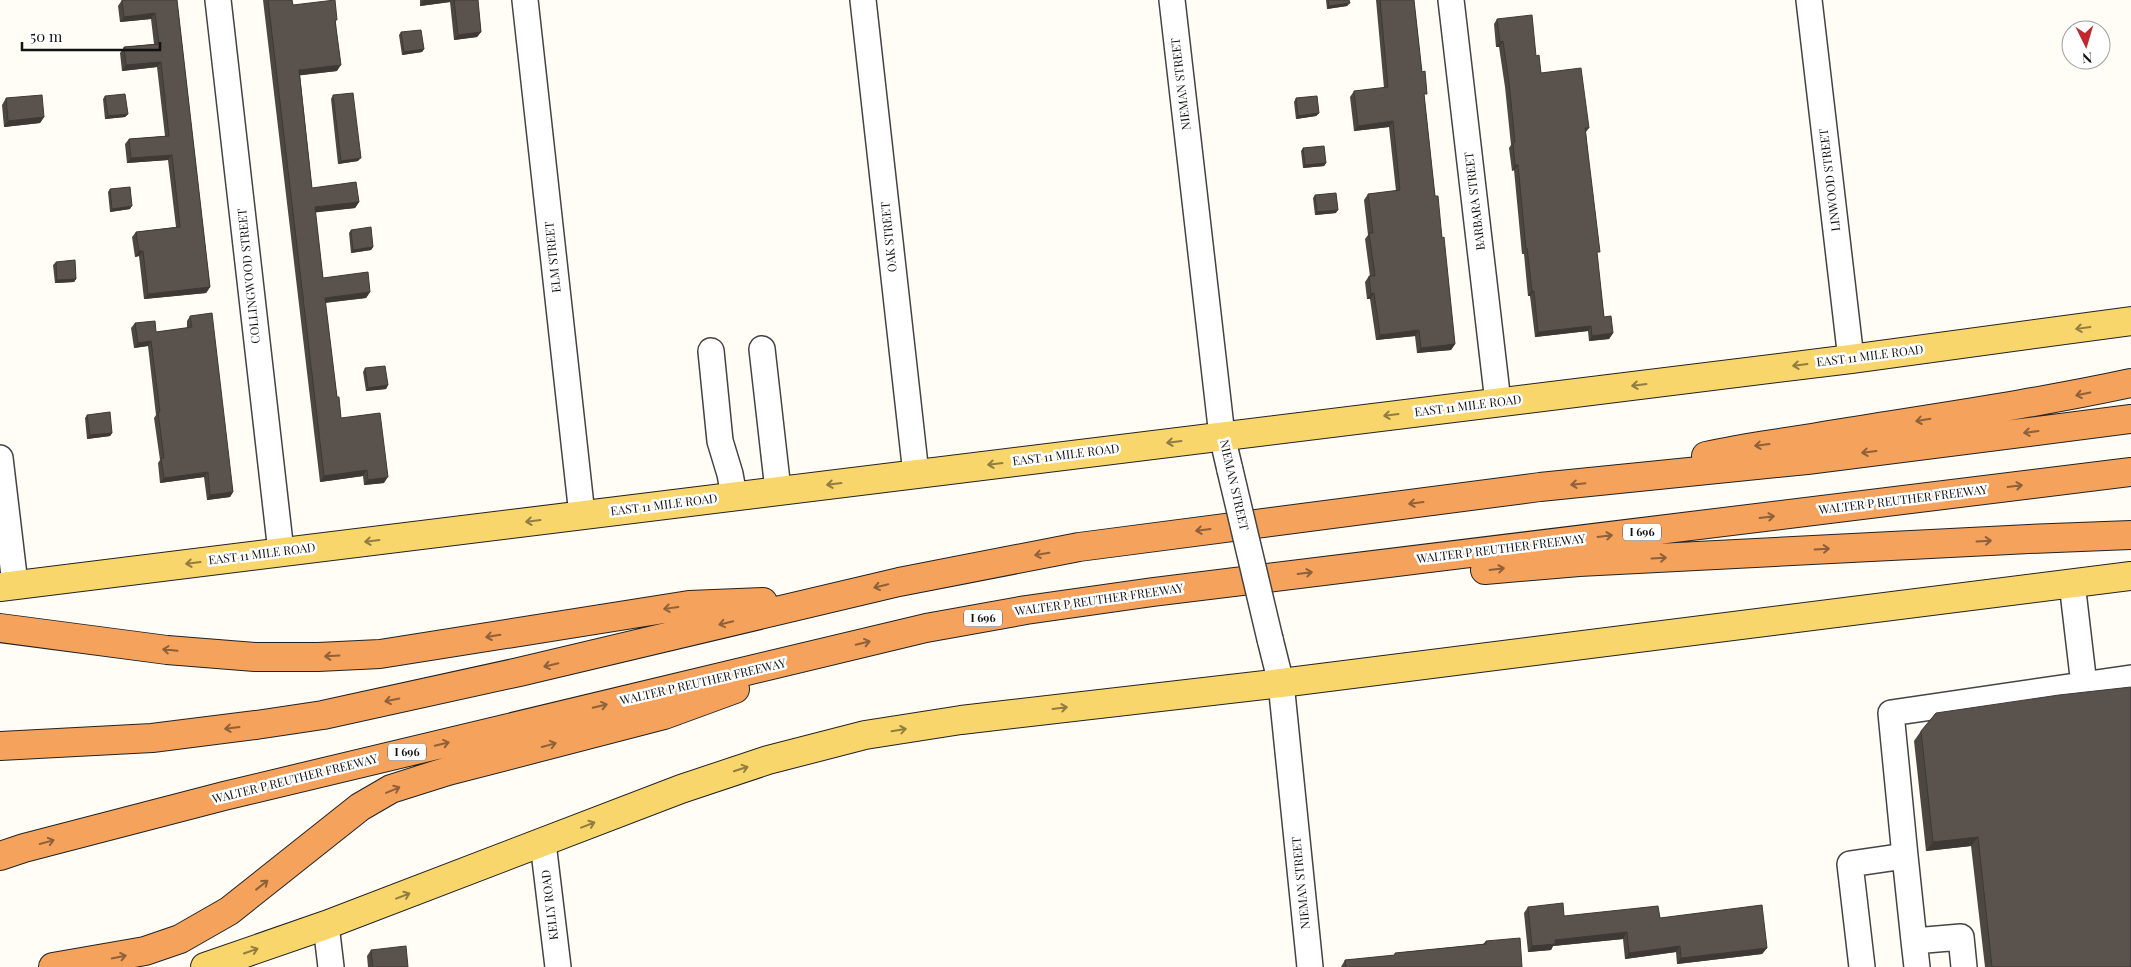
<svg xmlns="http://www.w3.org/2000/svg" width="2131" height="967" font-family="'Playfair Display',serif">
	<rect width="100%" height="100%" fill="#fffdf5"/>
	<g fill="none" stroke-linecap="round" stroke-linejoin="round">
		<defs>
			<path id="minor" d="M218 0 281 552
				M525 0 582 515
				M863 0 916 474
				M1172 0 1222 436 1230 470
				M1451 0 1498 402
				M1809 0 1851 359
				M762 349 778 490
				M711 351 720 441 730 474 734 496
				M0 458 15 584
				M2072 583 2084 685
				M1270 639 1281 683 1310 967
				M543 843 558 967
				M1905 856 1914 941 1961 937 1964 967
				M326 925 331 967
				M1914 941 1917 967
				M1862 967 1850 864 1905 856 1891 713 2131 678"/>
			<path id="major" d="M0 587 1851 359 2131 321
				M205 967 326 925 681 789 768 760 865 735 961 720 1281 683 2131 576"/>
			<path id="highway" d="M1706 456C1745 447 1784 443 1823 436 1926 419 2029 405 2131 383
				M1485 570 1579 562 2029 539 2131 535
				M0 628 167 650 255 657H318L380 654 689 605 763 602
				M0 746 152 738 256 725 323 715 519 672 899 582 1079 547 1540 487 1807 460 2131 419
				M0 856 24 848 224 796 926 628 1026 610 1153 592 2131 472
				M53 967 145 951 180 939 229 911 360 807 391 789 448 771 664 715 735 689"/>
		</defs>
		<use href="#minor" stroke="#444" stroke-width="28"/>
		<use href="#major" stroke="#222" stroke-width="30"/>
		<use href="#highway" stroke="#222" stroke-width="30"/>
		<use href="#minor" stroke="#fff" stroke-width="25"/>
		<use href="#major" stroke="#f9d66b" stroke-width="28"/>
		<use href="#highway" stroke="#f5a25d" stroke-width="28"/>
		<defs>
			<path id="minor-bridge" d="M1230 470 1270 639"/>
		</defs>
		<use href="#minor-bridge" stroke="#444" stroke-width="28" stroke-linecap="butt"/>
		<use href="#minor-bridge" stroke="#fff" stroke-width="25"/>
	</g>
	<path fill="#4d4742" d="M122 0H177L210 287 206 293 144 299 139 256 135 257 132 237 136 232 176 227 168 160 127 163 125 144 129 139 165 136 157 67 122 71 120 53 124 47 154 44 151 19 120 22 118 6Z
		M263 0H292L293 5 336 21 337 71 300 75 312 188 359 202 355 208 315 212 323 278 370 292 366 298 325 303 337 397 341 418 384 483 364 485 363 476 320 482Z
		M420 0H478L481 32 477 37 454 40 450 2 420 6Z
		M1326 0H1349L1347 6 1327 9Z
		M1376 0H1414L1435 196 1442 238 1455 344 1451 350 1417 353 1415 336 1376 340 1370 299H1367L1365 282 1369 276H1370L1365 239 1368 235 1364 200 1368 194 1396 191 1389 127 1354 131 1350 97 1354 91 1384 88Z
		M1497 19 1536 56 1541 73 1589 128 1586 132 1597 256 1604 317 1613 333 1609 339 1589 341 1588 331 1535 337 1530 296H1528L1524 254H1522L1514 170 1512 171 1509 148 1511 145 1505 87 1499 47H1496L1494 24Z
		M401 32 424 49 422 52 402 55 399 35Z
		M333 95 358 161 338 164 331 99Z
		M105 96 128 114 125 117 105 119 103 99Z
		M6 98 44 117 40 123 4 127 2 105Z
		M1296 98 1319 113 1316 116 1296 119 1294 102Z
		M1303 148 1326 163 1324 166 1303 168 1301 151Z
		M110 189 130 209 110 212 108 192Z
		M1315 195 1336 213 1315 215 1313 198Z
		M351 230 373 247 371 250 351 253 349 233Z
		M56 262 76 279 74 282 55 283 53 265Z
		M190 316 233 492 230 497 207 500 204 477 160 483 158 463 160 460 154 418 156 415 148 346 134 348 131 328 135 323 156 332 187 328V321Z
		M365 368 388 385 386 389 366 391 363 372Z
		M87 415 112 433 110 436 87 439 85 418Z
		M1921 731 2131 967H1985L1971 846 1926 851 1914 741Z
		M1528 907 1564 916 1660 918 1767 948 1762 954 1677 964 1676 952 1625 959 1623 939 1553 946 1551 950 1528 952 1524 913Z
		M1486 941 1522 967H1341L1345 960 1394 956 1395 953 1483 944Z
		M371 950 408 967H368L367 956Z"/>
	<path fill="#3f3936" d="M424 0H451L450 2 420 6Z
		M1350 3 1347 6 1327 9 1329 6Z
		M155 13 151 19 120 22 124 17Z
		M481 32 477 37 454 40 458 35Z
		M1503 41 1499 47H1496L1500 42Z
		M424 49 422 52 402 55 404 52Z
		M161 62 157 67 122 71 126 65Z
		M341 65 337 71 295 76 299 70Z
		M1319 113 1316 116 1296 119 1298 116Z
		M128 114 125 117 105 119 108 116Z
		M44 117 40 123 4 127 8 121Z
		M1393 121 1389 127 1354 131 1358 126Z
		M172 155 168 160 127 163 131 158Z
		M361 158 358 161 338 164 341 161Z
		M1326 163 1324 166 1303 168 1305 165Z
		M1515 165H1518L1514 170 1512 171Z
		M359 202 355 208 311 213 315 207Z
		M132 206 130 209 110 212 112 209Z
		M1338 210 1336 213 1315 215 1317 212Z
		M373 247 371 250 351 253 353 250Z
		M139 251H143L139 256 135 257Z
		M76 279 74 282 55 283 57 280Z
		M210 287 206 293 144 299 148 294Z
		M1532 291H1534L1530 296H1528Z
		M370 292 366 298 321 303 325 298Z
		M1374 293 1370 299H1367L1371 294Z
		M1591 326 1588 331 1535 337 1538 332Z
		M1419 330 1415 336 1376 340 1380 335Z
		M1613 333 1609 339 1589 341 1592 336Z
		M151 341 148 346 134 348 138 343Z
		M1455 344 1451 350 1417 353 1421 348Z
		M388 385 386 389 366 391 368 388Z
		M112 433 110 436 87 439 90 435Z
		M367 470 363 476 320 482 324 476Z
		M208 472 204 477 160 483 164 478Z
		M388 477 384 483 364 485 368 480Z
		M233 492 230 497 207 500 210 495Z
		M1978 837 1971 846 1926 851 1933 842Z
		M1627 932 1623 939 1553 946 1551 950 1528 952 1532 946 1555 940Z
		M1680 946 1676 952 1625 959 1629 953Z
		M1767 948 1762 954 1677 964 1681 958Z"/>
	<path fill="#5a524d" stroke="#3f3936" d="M122 0H177L210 287 148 294 143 251H139L136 232 180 227 172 155 131 158 129 139 169 136 161 62 126 65 124 47 159 44 155 13 124 17Z
		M268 0H292L293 5 335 0 337 20H335L341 65 299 70 312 188 356 182 359 202 315 207 323 278 368 272 370 292 325 298 337 397H339L341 418 380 413 388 477 368 480 367 470 324 476Z
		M454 0H478L481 32 458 35Z
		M1328 0H1349L1350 3 1329 6Z
		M1380 0H1414L1422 72 1425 71 1427 94H1424L1435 196H1438L1442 238 1444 237 1455 344 1421 348 1419 330 1380 335 1374 293 1371 294 1369 276H1375L1369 233H1373L1368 194 1400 190 1393 121 1358 126 1354 91 1388 87Z
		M1532 15 1536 56 1539 55 1541 73 1581 68 1589 128H1585L1600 252H1597L1604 317 1611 316 1613 333 1592 336 1591 326 1538 332 1534 291H1532L1527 248 1526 249 1518 165H1515L1513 143 1515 142 1509 82 1503 41 1500 42 1497 19Z
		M421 30 424 49 404 52 401 32Z
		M353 93 361 158 341 161 333 95Z
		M125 94 128 114 108 116 105 96Z
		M42 95 44 117 8 121 6 98Z
		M1317 96 1319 113 1298 116 1296 98Z
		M1324 146 1326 163 1305 165 1303 148Z
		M130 187 132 206 112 209 110 189Z
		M1336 193 1338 210 1317 212 1315 195Z
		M371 227 373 247 353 250 351 230Z
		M75 260 76 279 57 280 56 262Z
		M212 313 233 492 210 495 208 472 164 478 161 458H164L158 412H160L151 341 138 343 135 323 155 321 156 332 192 327 190 316Z
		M385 366 388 385 368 388 365 368Z
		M110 412 112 433 90 435 87 415Z
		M2131 687V967H1992L1978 837 1933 842 1921 731 1936 713 2059 695Z
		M1563 903 1564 916 1658 906 1660 918 1762 905 1767 948 1681 958 1680 946 1629 953 1627 932 1555 940V944L1532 946 1528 907Z
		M1520 938 1522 967H1346L1345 960 1395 955V953L1486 944V941Z
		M406 946 408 967H373L371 950Z"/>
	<defs><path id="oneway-shaft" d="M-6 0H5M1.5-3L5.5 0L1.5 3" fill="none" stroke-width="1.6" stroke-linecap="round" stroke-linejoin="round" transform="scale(1.25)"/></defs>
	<g stroke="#917d42">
		<use href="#oneway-shaft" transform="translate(2083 328) rotate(172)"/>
		<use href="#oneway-shaft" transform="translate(1800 365) rotate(173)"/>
		<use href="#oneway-shaft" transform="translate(1639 385) rotate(173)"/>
		<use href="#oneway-shaft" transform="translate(1391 415) rotate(173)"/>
		<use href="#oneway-shaft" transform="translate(1174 442) rotate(173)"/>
		<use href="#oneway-shaft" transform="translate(995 464) rotate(173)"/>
		<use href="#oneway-shaft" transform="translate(834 484) rotate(173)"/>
		<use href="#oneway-shaft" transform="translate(533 521) rotate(173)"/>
		<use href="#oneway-shaft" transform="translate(372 541) rotate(173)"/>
		<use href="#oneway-shaft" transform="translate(193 563) rotate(173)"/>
		<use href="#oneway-shaft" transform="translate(1060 708) rotate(-7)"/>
		<use href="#oneway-shaft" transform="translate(899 730) rotate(-9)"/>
		<use href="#oneway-shaft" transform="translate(741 769) rotate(-18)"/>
		<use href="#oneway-shaft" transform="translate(588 825) rotate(-21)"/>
		<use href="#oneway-shaft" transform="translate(403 896) rotate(-21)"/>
		<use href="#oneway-shaft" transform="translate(251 951) rotate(-19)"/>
	</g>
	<g stroke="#8e613b">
		<use href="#oneway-shaft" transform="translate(2083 394) rotate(168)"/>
		<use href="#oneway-shaft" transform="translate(1923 420) rotate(171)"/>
		<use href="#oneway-shaft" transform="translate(2031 432) rotate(173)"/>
		<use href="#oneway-shaft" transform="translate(1762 445) rotate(173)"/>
		<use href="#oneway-shaft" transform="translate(1869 452) rotate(173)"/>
		<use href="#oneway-shaft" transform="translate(1578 484) rotate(174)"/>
		<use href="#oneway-shaft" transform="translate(2015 486) rotate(-7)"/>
		<use href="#oneway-shaft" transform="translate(1416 503) rotate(173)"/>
		<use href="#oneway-shaft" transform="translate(1767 517) rotate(-7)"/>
		<use href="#oneway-shaft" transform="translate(1203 530) rotate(173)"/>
		<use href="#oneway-shaft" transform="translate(1605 536) rotate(-7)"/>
		<use href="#oneway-shaft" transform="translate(1984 541) rotate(-3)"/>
		<use href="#oneway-shaft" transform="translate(1822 549) rotate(-3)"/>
		<use href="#oneway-shaft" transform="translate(1042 554) rotate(170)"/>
		<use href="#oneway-shaft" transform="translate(1659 558) rotate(-3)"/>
		<use href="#oneway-shaft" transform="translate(1497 569) rotate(-7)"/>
		<use href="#oneway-shaft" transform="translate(1305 573) rotate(-7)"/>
		<use href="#oneway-shaft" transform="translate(881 586) rotate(167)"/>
		<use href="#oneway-shaft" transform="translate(671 608) rotate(172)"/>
		<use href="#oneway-shaft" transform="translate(726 623) rotate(166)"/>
		<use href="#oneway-shaft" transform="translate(493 636) rotate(171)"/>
		<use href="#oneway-shaft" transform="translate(863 643) rotate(-13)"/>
		<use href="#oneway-shaft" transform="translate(170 650) rotate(-174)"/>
		<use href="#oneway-shaft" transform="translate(332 656) rotate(177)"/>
		<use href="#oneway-shaft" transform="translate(551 665) rotate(167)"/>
		<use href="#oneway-shaft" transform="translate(392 700) rotate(168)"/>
		<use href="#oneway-shaft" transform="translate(600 706) rotate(-13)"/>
		<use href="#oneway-shaft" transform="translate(232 728) rotate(173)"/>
		<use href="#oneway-shaft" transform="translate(442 744) rotate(-13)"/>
		<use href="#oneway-shaft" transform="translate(549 745) rotate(-15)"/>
		<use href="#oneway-shaft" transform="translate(393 790) rotate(-23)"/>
		<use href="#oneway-shaft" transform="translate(47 842) rotate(-15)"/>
		<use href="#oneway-shaft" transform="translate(262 885) rotate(-38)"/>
		<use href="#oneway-shaft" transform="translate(119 957) rotate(-11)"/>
	</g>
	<g text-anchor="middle" stroke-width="5" stroke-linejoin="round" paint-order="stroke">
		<g fill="#fff" stroke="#585858" stroke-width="1">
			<rect x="1623" y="523.5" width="38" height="17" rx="4"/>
			<rect x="964" y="609.5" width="38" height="17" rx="4"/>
			<rect x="388" y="743.5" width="38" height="17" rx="4"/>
		</g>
		<g font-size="11" font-weight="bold" fill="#111">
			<text x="1642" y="536">I 696</text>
			<text x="983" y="622">I 696</text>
			<text x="407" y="756">I 696</text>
		</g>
		<g font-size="12" fill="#111" stroke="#fff">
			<text transform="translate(1181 84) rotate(-97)" y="4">NIEMAN STREET</text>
			<text transform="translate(1830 180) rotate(-97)" y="4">LINWOOD STREET</text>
			<text transform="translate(1475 201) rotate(-97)" y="4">BARBARA STREET</text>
			<text transform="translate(889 237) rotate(-96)" y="4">OAK STREET</text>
			<text transform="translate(553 257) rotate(-96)" y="4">ELM STREET</text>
			<text transform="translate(249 276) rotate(-96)" y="4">COLLINGWOOD STREET</text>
			<text transform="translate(1870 356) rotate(-7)" y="4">EAST 11 MILE ROAD</text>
			<text transform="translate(1468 406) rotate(-7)" y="4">EAST 11 MILE ROAD</text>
			<text transform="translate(1066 455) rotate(-7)" y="4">EAST 11 MILE ROAD</text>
			<text transform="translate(1234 485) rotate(77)" y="4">NIEMAN STREET</text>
			<text transform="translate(1903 500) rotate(-7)" y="4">WALTER P REUTHER FREEWAY</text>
			<text transform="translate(664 505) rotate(-7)" y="4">EAST 11 MILE ROAD</text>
			<text transform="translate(1501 549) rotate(-7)" y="4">WALTER P REUTHER FREEWAY</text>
			<text transform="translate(262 554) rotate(-7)" y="4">EAST 11 MILE ROAD</text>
			<text transform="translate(1099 600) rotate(-8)" y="4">WALTER P REUTHER FREEWAY</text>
			<text transform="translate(703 682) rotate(-13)" y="4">WALTER P REUTHER FREEWAY</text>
			<text transform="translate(295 779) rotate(-14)" y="4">WALTER P REUTHER FREEWAY</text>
			<text transform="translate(1301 883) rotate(-96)" y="4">NIEMAN STREET</text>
			<text transform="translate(550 905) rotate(-97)" y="4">KELLY ROAD</text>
		</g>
	</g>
	<g transform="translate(2086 45) rotate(175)"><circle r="24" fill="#ffffff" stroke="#a0a0a0"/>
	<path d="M0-4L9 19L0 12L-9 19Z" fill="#c4262e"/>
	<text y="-8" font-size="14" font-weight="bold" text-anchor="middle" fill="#111111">N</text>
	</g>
	<path d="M22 42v8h138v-8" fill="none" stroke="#111111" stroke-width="2.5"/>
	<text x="30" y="42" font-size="15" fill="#111111" stroke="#ffffff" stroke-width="4" paint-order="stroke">50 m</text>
</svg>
